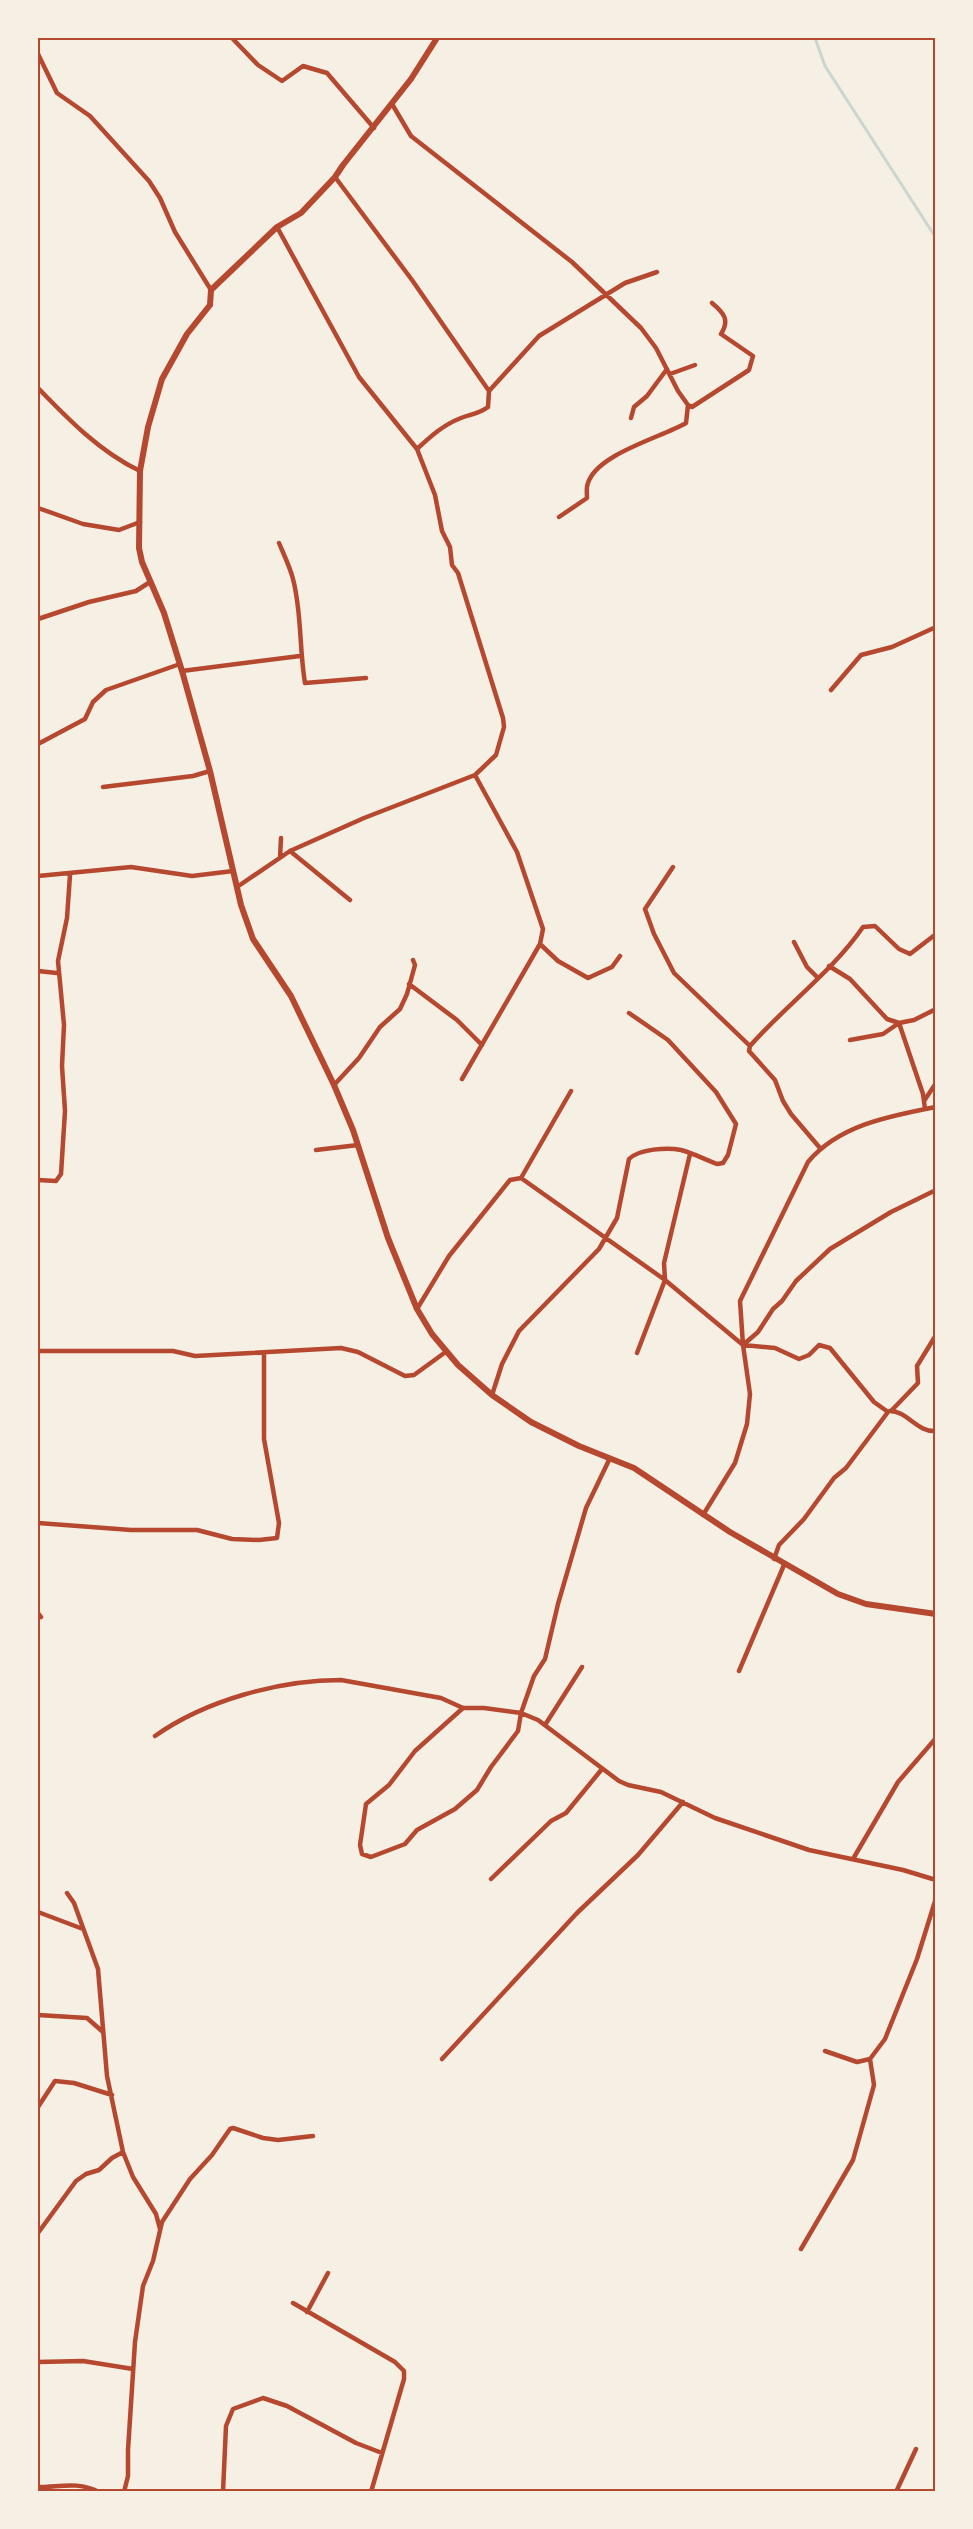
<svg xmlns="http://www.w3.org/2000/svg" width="973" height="2529" font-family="Barlow,sans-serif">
	<rect width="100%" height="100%" fill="#f6efe4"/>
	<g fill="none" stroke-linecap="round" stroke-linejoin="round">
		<path stroke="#c9d6d2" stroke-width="3" d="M815 38 825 66 936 238"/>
		<path stroke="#b5482f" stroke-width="4.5" d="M232 38 258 65 282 81 303 66 327 73 374 128
			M38 54 57 93 90 116 149 181 160 198 175 232 211 290
			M392 104 411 136 572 262 641 328 656 348 678 391 688 405 692 407 749 370 753 356 721 334C730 320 724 313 712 303
			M335 177 412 280 489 391
			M670 374 695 365
			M38 388C68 419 100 452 140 471
			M631 418 634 407 647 396 667 369
			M417 449C431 436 443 425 461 418 471 414 479 414 488 407L489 391 539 336 625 283 657 272
			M38 508 83 524 119 530 140 522
			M559 517 587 498C587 493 586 487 588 483 597 454 660 438 686 423L688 405
			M279 543C284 555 290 567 293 579 302 613 299 648 305 683L366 678
			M38 619 89 602 136 591 150 582
			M182 671 300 656
			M831 690 861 655 892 647 936 627
			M38 744 85 719 93 702 106 690 180 664
			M103 787 193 776 210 771
			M290 851 350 900
			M280 858 281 838
			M673 867 645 909 654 934 674 973 750 1046
			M38 876 131 867 192 876 233 871
			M237 887 290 851 364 818 475 775 496 755 504 727 503 718 458 573 452 565 450 547 442 531 435 495 417 449 359 377 277 227
			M794 942 807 967 818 978
			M540 944 558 961 588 978 612 967 620 956
			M829 966 850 979 887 1019 899 1023 914 1020 936 1009
			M38 971 57 973
			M409 984 457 1020 482 1045
			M850 1040 883 1034 899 1023 923 1094 925 1109
			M462 1079 540 944 543 929 517 852 475 775
			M334 1085 359 1058 380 1027 400 1009 407 994 415 965 413 960
			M924 1101 936 1083
			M820 1148 791 1114 783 1101 775 1080 749 1051 750 1046C786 1005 832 972 863 927L875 926 899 949 910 954 936 934
			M316 1150 358 1145
			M521 1178 571 1091
			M38 1180 56 1181 61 1174 65 1111 62 1066 64 1025 58 961 67 918 70 875
			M417 1309 449 1256 510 1180 521 1178 665 1280 743 1345 775 1348 799 1359 809 1355 819 1345 830 1348 874 1402 888 1412 846 1468 834 1478 804 1519 779 1545 774 1559
			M743 1345 758 1332 773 1309 782 1301 796 1281 830 1249 891 1212 936 1190
			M38 1351H173L195 1356 341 1348 358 1352 405 1376 414 1375 447 1351
			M637 1353 665 1280 664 1263 690 1154
			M492 1395 502 1364 519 1331 599 1249 617 1218 629 1159C639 1149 667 1147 681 1150 693 1153 706 1160 717 1164L723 1163 728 1155 736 1124 716 1092 668 1040 629 1013
			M892 1410 918 1383 917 1366 936 1335
			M890 1411C907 1411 918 1433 936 1431
			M703 1515 735 1463 747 1424 750 1394 743 1345 740 1301 808 1162C839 1125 890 1116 936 1107
			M38 1523 131 1530H197L232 1539 259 1540 277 1538 279 1523 264 1439V1353
			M38 1613 41 1617
			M739 1671 784 1565
			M463 1708 415 1751 389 1785 366 1804 360 1845 362 1854 371 1857 405 1844 417 1830 455 1809 477 1790 491 1767 518 1731 521 1713 534 1676 545 1659 558 1604 586 1508 610 1458
			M545 1725 582 1667
			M155 1736C206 1700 280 1680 341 1680L441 1698 463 1708H484L521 1713 538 1720 619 1781 628 1785 661 1792 715 1818 809 1850 903 1870 936 1880
			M853 1859 898 1782 936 1738
			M491 1879 551 1821 566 1813 602 1769
			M67 1893 74 1903 98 1969 107 2076 123 2152 133 2177 156 2214 160 2229
			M38 1912 83 1929
			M38 2015 87 2018 103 2032
			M825 2051 857 2062 870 2059 885 2039 917 1959 936 1898
			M442 2059 577 1913 638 1855 683 1802
			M38 2107 55 2081 74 2083 112 2095
			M38 2233 76 2181 86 2174 99 2170 112 2158 123 2152
			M801 2249 853 2160 874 2085 870 2059
			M293 2303 395 2362 404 2371V2379L371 2492
			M307 2312 328 2273
			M38 2362 83 2361 133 2369
			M38 2487C60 2487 78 2481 99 2492
			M124 2492 128 2476V2450L135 2342 143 2286 153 2261 162 2222 190 2179 212 2155 230 2129 233 2128 263 2138 278 2140 313 2136
			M223 2492 226 2426 233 2409 263 2398 287 2406 356 2443 382 2453
			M896 2492 916 2449"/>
		<path stroke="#b5482f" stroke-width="6" d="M437 38 411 79 343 165 335 177 301 213 277 227 211 290 210 305 187 334 162 379 148 427 140 471 139 548 142 562 164 613 182 671 210 771 241 905 253 939 291 996 334 1085 353 1130 388 1238 417 1309 432 1334 458 1365 492 1395 531 1422 579 1446 634 1468 730 1532 838 1594 866 1604 936 1614"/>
	</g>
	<rect width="973" height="2529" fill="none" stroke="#f6efe4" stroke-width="78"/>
	<rect x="39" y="39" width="895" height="2451" fill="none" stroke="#b5482f" stroke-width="2"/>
</svg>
